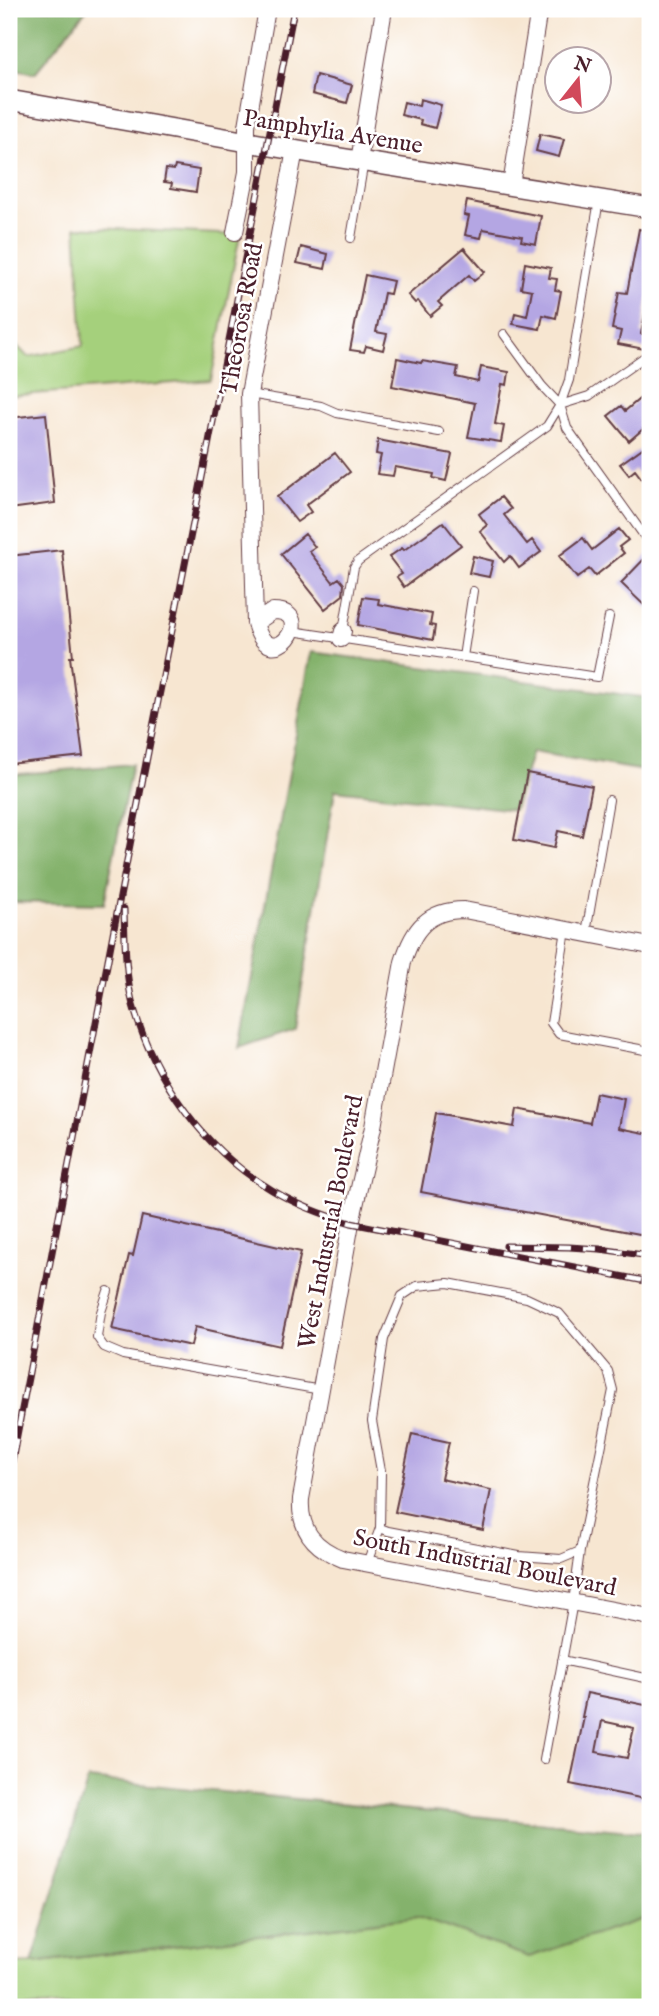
<svg xmlns="http://www.w3.org/2000/svg" width="659" height="2016" font-family="'IM FELL English',serif">
	<rect width="100%" height="100%" fill="#fff"/>
	<filter id="ink" filterUnits="userSpaceOnUse"><feTurbulence type="fractalNoise" baseFrequency=".0143" numOctaves="2"/><feDisplacementMap in="SourceGraphic" scale="14" xChannelSelector="R" yChannelSelector="G"/><feConvolveMatrix kernelMatrix="1 2 1 2 8 2 1 2 1" color-interpolation-filters="sRGB"/></filter>
	<filter id="wash" filterUnits="userSpaceOnUse"><feTurbulence type="fractalNoise" baseFrequency=".00686" numOctaves="4" result="noise"/><feDisplacementMap in="SourceGraphic" scale="28" xChannelSelector="R" yChannelSelector="G"/><feGaussianBlur stdDeviation="1.57" result="paint"/><feColorMatrix in="noise" values="0 0 0 0 0 0 0 0 0 0 0 0 0 0 0 0 0 1.4 0 .05"/><feComposite in="paint" operator="in"/></filter>
	<g filter="url(#wash)">
		<rect width="100%" height="100%" fill="#f7e6d1"/>
		<path fill="#a5d07c" stroke="#787854" stroke-width="2" d="M76 227 240 235 211 380 9 396V338L28 357 83 346Z
			M418 1917 529 1957 646 1918 650 1920V2007H9V1964L32 1963Z"/>
		<path fill="#84b26c" stroke="#67684c" stroke-width="2" d="M9 9H87L35 73 9 68Z
			M311 652 650 698V772L532 752 514 810 335 790 295 1029 239 1048Z
			M132 764 104 904 9 902V775Z
			M88 1779 650 1833V1920L646 1918 529 1957 418 1917 32 1963Z"/>
		<g id="blocks">
			<path fill="#b4a6e3" fill-rule="evenodd" d="M316 75 352 85 347 103 312 94Z
				M420 99 441 105 435 128 420 124 421 120 401 115 404 102 419 106Z
				M540 134 564 139 559 157 536 151Z
				M175 166 199 170 196 192 171 188 172 183 164 182 166 169 174 170Z
				M467 201 541 216 536 244 521 241 522 236 483 229 481 238 465 235 469 216 464 215Z
				M639 229 650 231V297H648L641 334 650 335 648 347 644 349 618 344 621 331 612 329 619 292 627 293Z
				M301 247 328 254 325 269 297 263Z
				M464 248 485 272 474 281 469 275 438 302 442 306 430 316 418 301 415 303 408 295Z
				M525 263 551 268 549 278 557 279 555 290 561 291 556 318 543 315 540 329 513 324 515 313 527 316 532 290 521 288Z
				M365 275 393 281 390 294 384 293 376 332 387 334 383 350 366 346 364 352 350 350Z
				M397 358 421 363 422 361 458 367 456 377 478 382 481 367 509 372 507 385 502 384 495 424 504 426 501 442 468 437 475 403 392 386Z
				M650 390V423L629 441 608 416 621 406 625 411Z
				M46 414 55 503 9 509V418Z
				M378 440 452 454 446 481 433 478 434 474 395 467 393 476 377 474 381 455 376 454Z
				M644 447 650 455V490L635 470 629 475 620 464Z
				M335 453 350 472 306 505 311 512 297 522 277 497Z
				M501 497 511 509 504 515 527 544 532 540 541 552 519 568 510 556 504 562 480 531 487 525 479 514Z
				M443 522 461 545 404 587 397 577 402 574 389 557 402 548 404 550Z
				M619 529 628 540 619 547 624 553 595 576 589 569 577 578 559 556 583 538 592 550Z
				M305 534 315 547 309 551 333 582 339 578 344 584 343 595 325 609 281 554Z
				M62 550 73 657H70L83 756 9 764V556Z
				M650 553V611L621 583Z
				M473 556 493 561 489 577 469 573Z
				M363 597 379 599 378 604 432 614 430 625 435 626 433 640 358 625Z
				M527 773 592 786 582 836 558 831 554 848 514 840Z
				M596 1093 624 1099 619 1128 650 1134V1236L421 1192 436 1113 514 1127 517 1109 590 1123Z
				M142 1216 301 1252 280 1346 195 1327 191 1346 112 1329 129 1255 133 1256Z
				M412 1434 449 1442 441 1479 491 1490 483 1530 395 1512Z
				M587 1693 650 1706V1800L570 1784 584 1717H582ZM602 1721 634 1728 627 1758 596 1752Z"/>
		</g>
	</g>
	<g filter="url(#ink)">
		<use href="#blocks" fill-opacity="0" stroke="#643d44" stroke-width="2"/>
		<g fill="none" stroke-linecap="round" stroke-linejoin="round">
			<defs>
				<path id="service" d="M351 238 364 161
					M504 334 542 386 560 405 567 428 650 544
					M249 394 321 406 337 413 439 432
					M560 405 589 396 650 353
					M292 631 597 677 609 617
					M343 631 354 567 358 561 547 426 560 405 569 380 599 200
					M463 657 473 591
					M566 930 551 1023 559 1034 650 1051
					M586 933 609 800
					M448 1283 527 1298 559 1313 608 1371 613 1390 580 1551 561 1559 519 1556 388 1531 380 1528 381 1471 372 1421 384 1339 402 1296 417 1286Z
					M108 1291 101 1312 97 1337 104 1347 123 1355 321 1390
					M367 1563 380 1528
					M562 1660 650 1679
					M544 1760 573 1602 580 1551"/>
				<path id="minor" d="M359 161 384 9
					M511 185 539 9
					M235 232 247 172V126L267 9
					M273 611C320 611 270 680 255 623Z
					M255 623 249 394 295 150
					M341 639 343 631
					M650 946 464 910C428 910 413 929 403 962L373 1127 351 1223 301 1499C299 1530 314 1548 343 1559L650 1617"/>
				<path id="tertiary" d="M9 100 322 155 650 208"/>
			</defs>
			<use href="#service" stroke="#643d44" stroke-width="10"/>
			<use href="#minor" stroke="#643d44" stroke-width="18"/>
			<use href="#tertiary" stroke="#643d44" stroke-width="22"/>
			<use href="#service" stroke="#fff" stroke-width="8"/>
			<use href="#minor" stroke="#fff" stroke-width="16"/>
			<use href="#tertiary" stroke="#fff" stroke-width="19"/>
			<defs>
				<path id="rail" d="M124 909C125 941 125 974 133 1005 154 1080 205 1151 272 1190 297 1205 324 1215 351 1223L650 1282
					M506 1246 569 1247 600 1249 650 1256
					M9 1477 133 829 294 9"/>
			</defs>
			<use href="#rail" stroke="#4a1f2b" stroke-width="7"/>
			<use href="#rail" stroke="#fff" stroke-width="4.5" stroke-dasharray="13" stroke-linecap="butt"/>
		</g>
	</g>
	<g text-anchor="middle" stroke-width="5" stroke-linejoin="round" paint-order="stroke">
		<g font-size="24" fill="#4a1f2b" stroke="#fff">
			<text transform="translate(333 131) rotate(9)" y="8">Pamphylia Avenue</text>
			<text transform="translate(241 319) rotate(-80)" y="8">Theorosa Road</text>
			<text transform="translate(330 1222) rotate(-79)" y="8">West Industrial Boulevard</text>
			<text transform="translate(485 1562) rotate(11)" y="8">South Industrial Boulevard</text>
		</g>
	</g>
	<rect width="659" height="2016" fill="none" stroke="#fff" stroke-width="35"/>
	<g transform="translate(578 80) rotate(17)"><circle r="33" fill="#ffffff" stroke="#b7a5aa" stroke-width="2"/>
	<path d="M0-5L12 26L0 18L-12 26Z" fill="#d1495b"/>
	<text y="-10" font-size="19" font-weight="bold" text-anchor="middle" fill="#4a1f2b">N</text>
	</g>
</svg>
